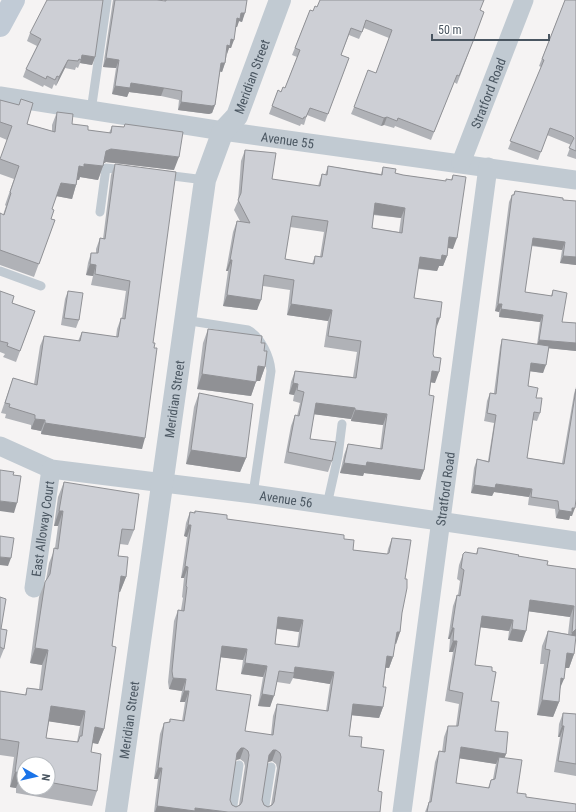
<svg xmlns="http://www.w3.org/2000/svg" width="576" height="812" font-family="'Roboto Condensed',sans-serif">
	<rect width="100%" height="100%" fill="#f5f3f3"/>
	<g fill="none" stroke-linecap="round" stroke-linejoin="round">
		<path stroke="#c1cad2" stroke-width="9" d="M91 111 107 0
			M165 175 205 180
			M100 212 106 168 124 170
			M0 271 41 286
			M184 320 248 330C261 337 270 357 271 371L253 494
			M327 505 338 456 342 424
			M232 812 239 765
			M264 812 271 767"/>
		<g stroke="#c1cad2" stroke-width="19">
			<path id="s1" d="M0 96 223 131 576 180"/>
			<path id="s2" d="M461 163 524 0"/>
			<path id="s3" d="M0 446 51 469 253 494 576 541"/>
			<path id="s4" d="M34 588 51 469"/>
			<path id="s5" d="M402 812 488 167"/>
		</g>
		<path stroke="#c1cad2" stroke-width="22" id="s6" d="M116 812 205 180 223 131 237 116 280 0"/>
		<path stroke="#c1cbd6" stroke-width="22" d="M0 26 14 0"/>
	</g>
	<path fill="#b0b2b7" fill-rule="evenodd" d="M113 0H157L164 1V0H247L242 22 239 21 237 27H236L231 48H229L227 54 225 63 222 72 220 71 215 105 212 113 209 114 178 110 179 100 161 96 129 92 127 97 112 94 116 68 103 67Z
		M565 0H576V159L567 156 571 145 569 144 547 135 538 160 508 149 541 67 539 66Z
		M317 7 480 10 484 12 457 84 454 82 431 140 395 126 394 128 384 125 381 126 351 114 354 107 376 73 389 38 364 28 359 39 349 35 341 55 349 58 325 122 307 115 304 125 301 124 300 126 269 114 278 90 281 92 285 88 297 57 292 55 310 10 313 11Z
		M30 33 95 57 92 65 80 63 78 68 76 67 75 70 65 68 56 86 54 84 52 89 44 85 43 87 23 77 26 69 37 46 27 41Z
		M21 99 27 124 52 131V125L57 112 72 124 88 130 109 133 112 126 124 127 125 124 174 170 106 162 104 163 98 180 80 177 79 180H77L76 185 72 199 56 196 52 209 51 219 55 220 34 277 0 265V213L3 215 6 206 5 205 14 179 0 174V160L7 140 0 137V100L19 105Z
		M245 150 272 179 318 186 322 174 325 175 328 166 381 174 383 167 395 173 403 175 446 181V179L451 180 453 175V249L448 248 447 256 443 266H439L437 271 418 269 414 298 436 329 433 354 435 383 431 382 429 395 424 470 420 480 364 473 363 476 340 473 344 455 348 444 380 449 383 425 351 421V419L314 414 310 439 332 461 328 472 284 463 291 426 295 415 297 416 300 403 293 401 294 395 289 394 291 382 295 371 353 377 357 352 324 347 328 321 287 315 290 290 263 286 257 310 223 306 228 271H226L233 232 237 221H240L234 210 238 201 241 161ZM373 215 401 218 399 232 372 228ZM290 227 324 232 320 257 315 256 312 264 285 259Z
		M115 164 153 343 142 449 41 434V431L31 429V425L5 418 6 414 1 413 13 378 34 384 40 346 44 336 78 341 82 332 116 337 117 329 121 318H122L126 291 91 285 93 276 86 275 88 263 91 253H96V249L100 238 103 239 111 175Z
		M515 191 563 200 576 201V265L560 263 562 250 531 246 525 292 551 296 553 290 562 322 576 323V351L549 348 543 373 530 371 528 386 536 398 540 413 537 421 532 420 527 458 562 463 574 394 576 387 572 516H570L569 520 556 518 555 509 528 505 529 497 494 492 492 496 471 493 474 468 477 459 488 461 494 423 484 421 485 416 487 401 490 393H494L500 347 502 339 537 345 540 322 499 317V312L495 311 509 202 512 195H513Z
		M0 291 12 303 35 311 16 362 3 357 5 354 0 352Z
		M68 291 79 320 76 328 61 325 65 299Z
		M208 329 261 343 264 351 265 367 260 381H256L251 396 197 389 203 343Z
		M199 393 246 458 240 472 186 464 194 407Z
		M64 482 134 530 128 545 120 544 118 556 126 577 120 592H119L112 646 104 729 98 744 92 743 91 752 97 791 92 806 16 793V788L10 787 14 757 0 755V691L25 695 27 688 39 689 42 665 30 663 39 597 45 582 46 580 49 563 55 548 58 526H54L58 497ZM49 721 80 726 77 742 46 738ZM24 764H48V788H24Z
		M195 511 227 519 344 539 353 550 387 554 388 549 392 538 405 579 400 632 396 644 395 643 393 657 389 668H386L383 687V707L379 718 352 715 349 736 361 747 378 791 380 812H154L158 779H154L160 734 164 723 169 722 170 719 182 721 185 702H180L182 691 169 689 168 682 174 621 178 610H181L183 598 182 597 184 578H181L187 537 184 536 186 523 190 512 194 513ZM277 629 299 632 297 647 275 644ZM221 657 243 660 241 674 263 677 258 706 270 707 277 682 290 684 293 678 330 684 326 711 277 704 273 716 271 735 245 731 216 690ZM240 759 244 762 245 766 239 805 236 807 232 805 230 800 236 760ZM272 761 276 764 277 768 271 805 268 807 264 805 262 800 268 762Z
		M478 548 518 556 547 565 576 569 574 654 569 668H565L560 689 559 702 553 717 537 715 544 664H540L542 646 548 631 568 634 570 617 528 611 522 642 508 640 509 631 480 627 475 665 492 671 491 701 495 731 506 754 504 758 517 793 526 797 576 812H425L429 802 435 762 439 751 442 752 444 737 448 726H456L459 704 445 701 453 652H449L450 639H448L453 606 457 595H458L460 581 457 579 459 565 463 554H476ZM459 758 496 764 495 768 493 779 491 780 488 788 456 783Z
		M0 597 1 629 4 649 0 659Z
		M563 713 576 714V776L554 772 560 737H558L559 724Z"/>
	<path fill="#909195" d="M241 13H245L242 22 239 21 237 27H234L237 18Z
		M231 39 234 40 231 48H229L227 54V45Z
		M82 55 95 57 92 65 80 63Z
		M106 58 119 60 116 68 103 67Z
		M68 60 65 68 56 86 59 77Z
		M221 63H225L222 72 218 71Z
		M131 83 164 88 161 96 129 92 127 97 112 94 115 86Z
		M181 102 215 105 212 113 209 114 178 110Z
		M387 117 384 125 381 126 384 118Z
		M111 149 179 157 174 170 106 162 101 165 106 151Z
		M84 164 103 166 98 180 80 177 79 180 74 179 79 166Z
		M61 183 76 185 72 199 56 196Z
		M375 203 405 208 401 218 371 214Z
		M449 237 457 238 453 249 445 247Z
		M533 238 565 242 562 250 530 245Z
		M442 255 447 256 443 266H439L437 271 416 268 420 257Z
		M563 256 576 257V265L560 263Z
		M230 260H232L228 271H226Z
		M90 264 96 265 93 276 86 275Z
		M227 295 261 300 257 310 223 306Z
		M291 304 332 310 328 321 287 315Z
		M498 304H502L499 312 495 311Z
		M501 309 543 315 540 322 499 317Z
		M437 318H440L436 329Z
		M539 340 576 343V351L536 347Z
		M531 363 546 365 543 373 528 371Z
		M258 366 265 367 260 381H253Z
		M432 371 439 372 435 383 428 382Z
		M202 374 256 382 251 396 197 389Z
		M293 383 298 384 294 395 289 394Z
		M316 403 355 408 351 419 312 414Z
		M355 410 387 414 383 425 351 421Z
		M35 419 45 420 41 431 31 429Z
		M45 423 145 438 142 449 41 434Z
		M191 450 246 458 240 472 186 464Z
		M367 462 424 470 420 480 364 473 363 476 340 473 344 463Z
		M496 484 532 489 529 497 494 492 492 496 471 493 474 485Z
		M0 501 17 503 14 513 0 511Z
		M572 508H575L572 516H570L569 520 556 518 559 510Z
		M59 511H63L58 526H54Z
		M188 525H191L187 537 184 536Z
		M0 557 11 558 8 566 0 565Z
		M185 566 188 567 184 578H181Z
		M121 576 126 577 120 592 116 591Z
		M530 600 574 606 570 617 526 611Z
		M482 616 513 620 509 631 478 627Z
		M278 617 303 620 299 632 274 628Z
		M452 628H454L450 639H448Z
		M512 629 526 631 522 642 508 640Z
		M576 629V636L568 644 572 633Z
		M397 632H400L396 644 393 643Z
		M453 641H457L453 652H449Z
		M222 646 247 649 243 660 218 657Z
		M35 648 48 650 42 665 30 663Z
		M567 653 574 654 569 668H562Z
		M387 656 393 657 389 668 383 667Z
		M245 663 267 666 263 677 241 674Z
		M295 667 334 672 330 684 293 678 294 673Z
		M173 678 186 679 182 691 169 689Z
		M561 678 564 679 558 693Z
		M184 691H189L185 702H180Z
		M262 694 274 696 270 707 258 706Z
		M542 700 559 702 553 717 537 715Z
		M353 704 383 707 379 718 349 715Z
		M51 706 85 711 80 726 46 721Z
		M562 726H564L560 737H558Z
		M95 727 104 729 98 744 89 742Z
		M461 747 506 754 502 765 499 757 496 764 457 758Z
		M241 748H244L240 759 236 760 237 753Z
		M273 750H276L272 761 268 762 265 766 269 755Z
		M158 768H162L158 779H154Z
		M15 772 22 773 16 788 10 787Z
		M157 806 195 808 228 812H155Z"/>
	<path fill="#cdcfd5" stroke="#909195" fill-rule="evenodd" d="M47 0H103L95 57 82 55 81 60 79 59 78 61 68 60 59 77 57 76 55 80 47 76 46 79 26 69 41 39 30 33Z
		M115 0H157L166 1V0H247L245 13H241L240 19 237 18 234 40 231 39 230 46 227 45 225 63H221L215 105 212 106 181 102 182 91 164 88 131 83 130 88 115 86 119 60 106 58Z
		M320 0H484L480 10 484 12 474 39 459 76 457 75 434 132 398 118 397 121 387 117 384 118 354 107 368 70 376 73 392 30 366 20 362 32 351 28 341 55 349 58 328 114 310 108 306 117H304L303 119 272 106 278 90 281 92 283 87 285 88 300 50 295 48 310 10 313 11 315 6 317 7Z
		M565 0H576V151L569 148 574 138 572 136 550 128 541 152 510 141 544 60 542 59Z
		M21 99 33 103 27 124 55 132 57 112 73 114 72 124 88 126V130L111 133 112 126 124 127 125 124 183 132 179 157 111 149 106 151 103 166 84 164V167L79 166 76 185 61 183 52 209 54 210 51 219 55 220 39 264 0 250V213L4 215 11 193 10 192 19 166 0 159 12 126 0 122V100L19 105Z
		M245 150 276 153 272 179 320 186 322 174 327 175 328 166 382 175 383 167 396 169 395 173 403 175 446 181V179L452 180 453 175 466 177 457 238 449 237 447 256 442 255 441 260 420 257 414 298 442 302 440 318H437L433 354 434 357 441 358 439 372 432 371 429 395 434 396 424 470 367 462 366 466 344 463 348 444 382 449 387 414 355 410V408L316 403 310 439 336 442 332 461 288 452 295 415 299 416 304 392 297 390 298 384 293 383 295 371 356 378 361 341 328 336 332 310 291 304 294 280 264 275 261 300 227 295 232 260H230L237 221 250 223 238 200 241 193ZM375 203 405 208 402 233 372 228ZM292 216 328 221 322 257 315 256 314 264 285 259Z
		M115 164 176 172 153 343H155L154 348H157L145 438 45 423V420L35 419V415L9 407 10 404 5 403 13 378 37 385 44 336 80 341 82 332 118 337 121 318 125 319 130 281 95 274 96 265 90 264 91 253H98L100 238 105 239Z
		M515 191 563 198V200L576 201V257L563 256 565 242 533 238 525 292 552 296 553 290 567 293 562 322 576 323V343L539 340 543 315 501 309 502 304H498L512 195H514Z
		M0 291 14 296 12 303 35 311 20 351 7 346 8 343 0 341Z
		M68 291 83 293 79 320 64 318Z
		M208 329 262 336 261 343H265L264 351H267L265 367 258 366 256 382 202 374Z
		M502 339 549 346 546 365 531 363 528 386 538 388 536 398H542L540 413 534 412 527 458 564 464 576 389V499L575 508H572V512L559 510 558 501 531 497 532 489 496 484 495 488 474 485 477 459 489 462 496 415 487 413 488 408 490 393 496 394Z
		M199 393 253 404 246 458 191 450Z
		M0 470 14 472 13 475 21 476 17 503 0 501Z
		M64 482 139 494 134 530 122 529 118 556 128 557 126 577 121 576 112 646 116 647 104 729 95 727 91 752 101 754 97 791 48 782V764H24V778L21 777 22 773 15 772 19 742 0 739V691L26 695 27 688 42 690 48 650 35 648 45 582 50 574 54 548 58 549 63 511H59ZM51 706 85 711 82 736H80L78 742 46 738Z
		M195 511 227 515V519L344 535V539L354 540 353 550 387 554 389 553 392 538 411 540 405 579H407V588L402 613 400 632H397L393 657 387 656 383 687H386L383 707 353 704 349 736 362 737 361 747 384 750 378 791 382 792 380 812H228L195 808V811L157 806 162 768H158L164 723 170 722V719L184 721 189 691H184L186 679 173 678 172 671 178 610 184 611 187 587 186 586 188 567 185 566 191 525H188L190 512 195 513ZM278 617 303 620 299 647 275 644ZM222 646 247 649 245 663 267 666 262 694 274 696 279 671 294 673 295 667 334 672 328 711 277 704 273 735 245 731 251 695 216 690ZM241 748H244L248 751 249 755 242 802 240 805 236 807 232 805 230 800 237 753ZM273 750H276L280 753 281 757 274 802 272 805 268 807 264 805 262 800 269 755Z
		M0 536 14 538 11 558 0 557Z
		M478 548H481L519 555 518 556 548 561 547 565 576 569V629L572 633 574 606 530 600 526 631 512 629 513 620 482 616 475 665 492 667V671L496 672 491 701 499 702 495 731 508 732 506 754 461 747 456 783 489 788 491 780 495 779 499 757 522 760 517 793 526 794V797L576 804V812H427L429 802H431L439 751 445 752 448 726H458L463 693 449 690 457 641H453L454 628H452L457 595 460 596 464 570 461 568 463 554 465 552 477 554Z
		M0 597 6 599 1 629 7 630 4 649 0 647Z
		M548 631 576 636 574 654 567 653 564 679 561 678 559 702 542 700 550 650 545 649Z
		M563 713 576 714V764L558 761 564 726H562Z"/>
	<g text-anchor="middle" stroke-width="3.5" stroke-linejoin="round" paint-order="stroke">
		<g font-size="13" fill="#4a5661" stroke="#fff">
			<text dy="5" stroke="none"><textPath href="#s6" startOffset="753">Meridian Street</textPath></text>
			<text dy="5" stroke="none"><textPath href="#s2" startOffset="75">Stratford Road</textPath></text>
			<text dy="5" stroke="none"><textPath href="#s1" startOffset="291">Avenue 55</textPath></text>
			<text dy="5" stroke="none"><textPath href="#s6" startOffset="417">Meridian Street</textPath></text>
			<text dy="5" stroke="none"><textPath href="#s5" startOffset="326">Stratford Road</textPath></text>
			<text dy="5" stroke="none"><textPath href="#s3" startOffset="293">Avenue 56</textPath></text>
			<text dy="5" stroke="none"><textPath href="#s4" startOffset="60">East Alloway Court</textPath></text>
			<text dy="5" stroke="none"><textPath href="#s6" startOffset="93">Meridian Street</textPath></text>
		</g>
	</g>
	<g transform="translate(36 776) rotate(98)"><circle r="19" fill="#ffffff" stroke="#b7bbc0"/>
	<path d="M0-3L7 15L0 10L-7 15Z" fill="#1a73e8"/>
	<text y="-6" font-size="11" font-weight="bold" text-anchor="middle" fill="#4a5661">N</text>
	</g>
	<path d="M432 34v6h117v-6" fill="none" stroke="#4a5661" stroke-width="2"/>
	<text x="438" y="34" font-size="12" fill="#4a5661" stroke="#ffffff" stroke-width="3" paint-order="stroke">50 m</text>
</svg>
